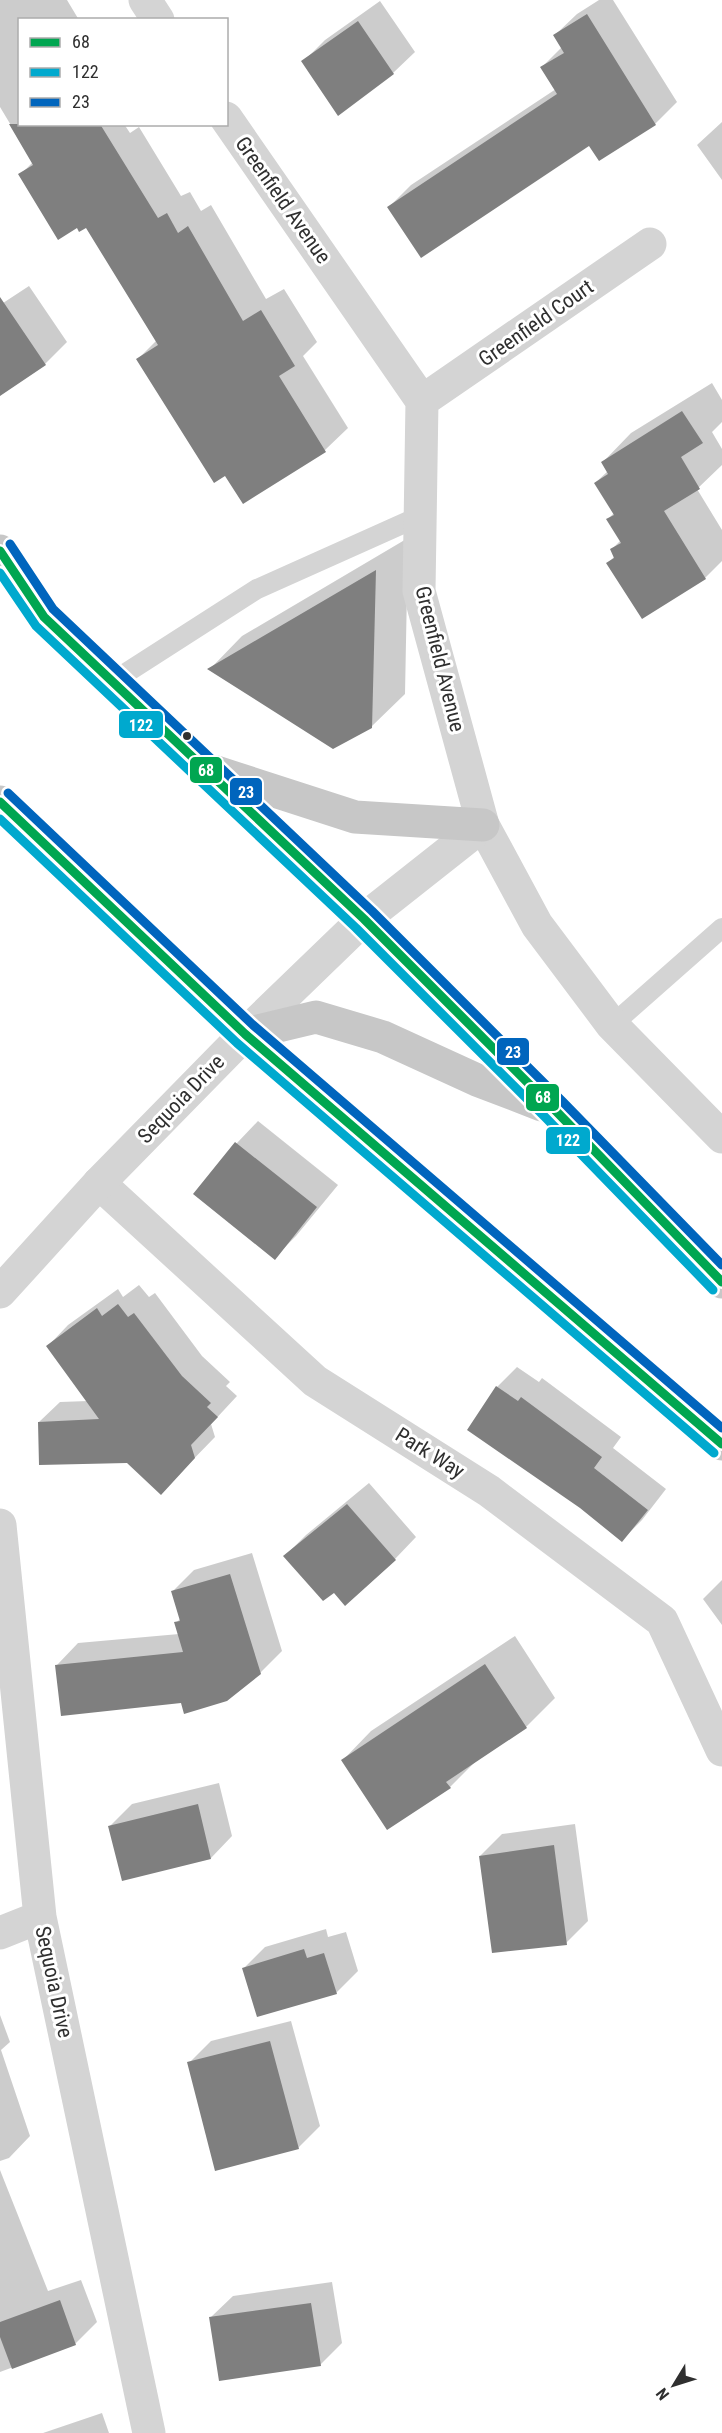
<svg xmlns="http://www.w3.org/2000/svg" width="722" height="2433" font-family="'Roboto Condensed',sans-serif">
	<rect width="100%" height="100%" fill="#fff"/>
	<path fill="#0003" d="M0 0H67L79 20H20V124H124L130 133 139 127 181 196 190 192 201 211 211 205 266 299 284 289 317 342 303 356 348 428 325 450 243 502 225 474 138 359 157 340 86 225 20 175 33 162 0 107Z
		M599 0H613L677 102 655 124 389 207 411 185 556 89 542 67 562 47 555 35 577 14Z
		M380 1 415 52 393 73 303 62 325 40Z
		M722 122V180L697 145Z
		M29 286 67 342 45 364 0 394V305Z
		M712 383 722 400V422L712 432 722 449V465L697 489 722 530V561L705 578 608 563 615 556 612 549 621 540 608 519 614 513 595 483 608 471 603 462 631 433Z
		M408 538 405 694 371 727 210 669 242 636Z
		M258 1121 338 1185 296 1236 274 1258 195 1194 237 1143Z
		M139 1285 149 1297 155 1293 202 1356 230 1382 226 1386 237 1396 211 1424 215 1437 181 1472 128 1461 39 1422 60 1402 88 1401 48 1346 68 1325 118 1289 123 1297Z
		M517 1367 539 1382 542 1378 621 1437 613 1448 666 1489 642 1520 622 1540 497 1387Z
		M369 1483 416 1537 395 1559 334 1591 285 1556 306 1535Z
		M252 1553 282 1651 260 1673 182 1702 57 1665 78 1643 179 1634 176 1623 181 1618 173 1591 194 1570Z
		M722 1580V1625L703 1599Z
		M515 1636 555 1698 526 1727 477 1760 450 1787 343 1760 371 1731Z
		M219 1783 232 1836 211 1858 110 1826 132 1804Z
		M575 1824 588 1921 566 1943 480 1856 502 1834Z
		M326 1929 328 1937 346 1932 358 1971 336 1993 244 1968 265 1947Z
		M0 2015 10 2042 1 2050 30 2136 9 2158 0 2161Z
		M291 2021 320 2126 298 2148 189 2063 211 2041Z
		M0 2170 48 2291 81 2280 97 2322 75 2344 0 2372Z
		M332 2282 342 2343 320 2365 211 2317 233 2296Z
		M102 2413 109 2433H43Z"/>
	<path fill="#7f7f7f" d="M587 14 656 125 599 161 589 146 421 258 387 207 557 94 540 67 564 53 553 35Z
		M358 21 394 74 338 116 301 61Z
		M9 124H100L158 218 167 213 178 233 188 226 243 321 261 310 295 366 279 376 326 452 243 504 225 476 214 483 136 359 158 345 86 228 79 232 77 228 58 240 18 174 33 165Z
		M0 297 46 365 0 396Z
		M682 411 703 443 681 457 700 489 664 511 706 579 642 619 606 563 614 558 610 549 621 543 606 519 614 515 594 483 608 474 601 462Z
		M376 570 372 728 333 749 207 669Z
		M235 1142 317 1207 275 1260 193 1194Z
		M118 1304 128 1317 134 1313 182 1376 211 1403 207 1407 218 1417 191 1445 195 1458 161 1495 127 1463 39 1465 38 1422 99 1419 46 1346 97 1308 102 1316Z
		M496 1386 518 1401 521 1397 602 1457 594 1468 648 1510 622 1542 580 1508 467 1430Z
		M347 1504 396 1560 345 1606 334 1593 323 1601 283 1556Z
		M230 1574 261 1674 227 1701 184 1714 181 1703 61 1716 55 1665 183 1652 174 1622 180 1621 171 1591Z
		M485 1664 527 1728 446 1782 451 1788 387 1830 341 1760Z
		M198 1804 211 1859 122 1881 108 1826Z
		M554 1845 567 1945 492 1953 479 1856Z
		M304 1949 307 1958 324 1953 337 1994 257 2017 242 1968Z
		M270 2041 299 2149 215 2171 187 2062Z
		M60 2300 76 2345 12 2369 0 2337V2322Z
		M311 2303 321 2366 219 2381 209 2317Z"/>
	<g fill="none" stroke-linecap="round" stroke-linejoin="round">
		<path stroke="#d4d4d4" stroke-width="20" d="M112 682 257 589 420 516
			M612 1025 722 928"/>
		<path stroke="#d4d4d4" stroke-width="33" d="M145 0 158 20
			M226 118 422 401 419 591 483 825 537 925 612 1025 722 1137
			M422 401 650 244
			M99 1183 315 1381 489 1491 662 1621 722 1750
			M0 1525 40 1917 149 2433
			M0 1933 40 1917"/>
		<path stroke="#d4d4d4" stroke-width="33" d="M0 1292 99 1183 245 1034 364 919 483 825"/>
		<path stroke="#c7c7c7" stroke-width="33" d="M0 551 44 617 364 919 555 1110 722 1282
			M213 771 355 817 483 825
			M0 802 245 1034 722 1444
			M245 1034 316 1017 383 1037 477 1080 542 1105"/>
		<defs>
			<path id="bus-1" d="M0 551 44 617 364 919 555 1110 722 1282
				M0 802 245 1034 722 1444"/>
			<path id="bus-2" d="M0 573 36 626 356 928 546 1118 713 1290
				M0 819 237 1043 714 1453"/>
			<path id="bus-3" d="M10 544 53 609 372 911 563 1102 722 1265
				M8 793 253 1025 722 1428"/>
		</defs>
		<use href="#bus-1" stroke="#fff" stroke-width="14"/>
		<use href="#bus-2" stroke="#fff" stroke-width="14"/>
		<use href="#bus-3" stroke="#fff" stroke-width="14"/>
		<use href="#bus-1" stroke="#00a651" stroke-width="9"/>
		<use href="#bus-2" stroke="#00a9ce" stroke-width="9"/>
		<use href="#bus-3" stroke="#0065bd" stroke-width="9"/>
	</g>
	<circle fill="#2f2f2f" stroke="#fff" stroke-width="2" cx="187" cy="736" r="5"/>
	<g text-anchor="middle" stroke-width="6" stroke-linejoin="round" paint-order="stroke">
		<g font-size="21" fill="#2f2f2f" stroke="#fff">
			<text transform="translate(283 200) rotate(55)" y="7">Greenfield Avenue</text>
			<text transform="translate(536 323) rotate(-35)" y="7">Greenfield Court</text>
			<text transform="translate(440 659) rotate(76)" y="7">Greenfield Avenue</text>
			<text transform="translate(181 1099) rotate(-46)" y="7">Sequoia Drive</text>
			<text transform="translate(430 1453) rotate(32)" y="7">Park Way</text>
			<text transform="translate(54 1982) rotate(78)" y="7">Sequoia Drive</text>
		</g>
	</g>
	<g stroke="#fff" stroke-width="2">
		<rect x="118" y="710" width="46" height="29" rx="6" fill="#00a9ce"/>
		<rect x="189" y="756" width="34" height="28" rx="6" fill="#00a651"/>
		<rect x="229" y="777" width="34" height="29" rx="6" fill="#0065bd"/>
		<rect x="496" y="1037" width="34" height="29" rx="6" fill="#0065bd"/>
		<rect x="525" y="1083" width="35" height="29" rx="6" fill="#00a651"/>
		<rect x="545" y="1126" width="46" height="29" rx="6" fill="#00a9ce"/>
	</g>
	<g font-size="16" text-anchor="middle" font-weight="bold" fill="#fff">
		<text x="141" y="731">122</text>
		<text x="206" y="776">68</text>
		<text x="246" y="798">23</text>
		<text x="513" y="1058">23</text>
		<text x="543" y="1103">68</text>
		<text x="568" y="1146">122</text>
	</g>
	<rect x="18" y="18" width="210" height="108" fill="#ffffff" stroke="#acacac" stroke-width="1.5"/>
	<rect x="30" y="38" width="30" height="9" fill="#00a651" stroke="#acacac" stroke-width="1.5"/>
	<text x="72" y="48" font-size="18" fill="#2f2f2f">68</text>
	<rect x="30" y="68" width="30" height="9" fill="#00a9ce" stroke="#acacac" stroke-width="1.5"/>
	<text x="72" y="78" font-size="18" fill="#2f2f2f">122</text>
	<rect x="30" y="98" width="30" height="9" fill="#0065bd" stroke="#acacac" stroke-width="1.5"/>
	<text x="72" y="108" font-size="18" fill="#2f2f2f">23</text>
	<g transform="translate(674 2385) rotate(232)" stroke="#ffffff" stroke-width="4.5" paint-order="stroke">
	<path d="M0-4.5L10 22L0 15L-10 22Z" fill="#2f2f2f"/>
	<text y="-9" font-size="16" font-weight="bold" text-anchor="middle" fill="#2f2f2f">N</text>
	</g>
</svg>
